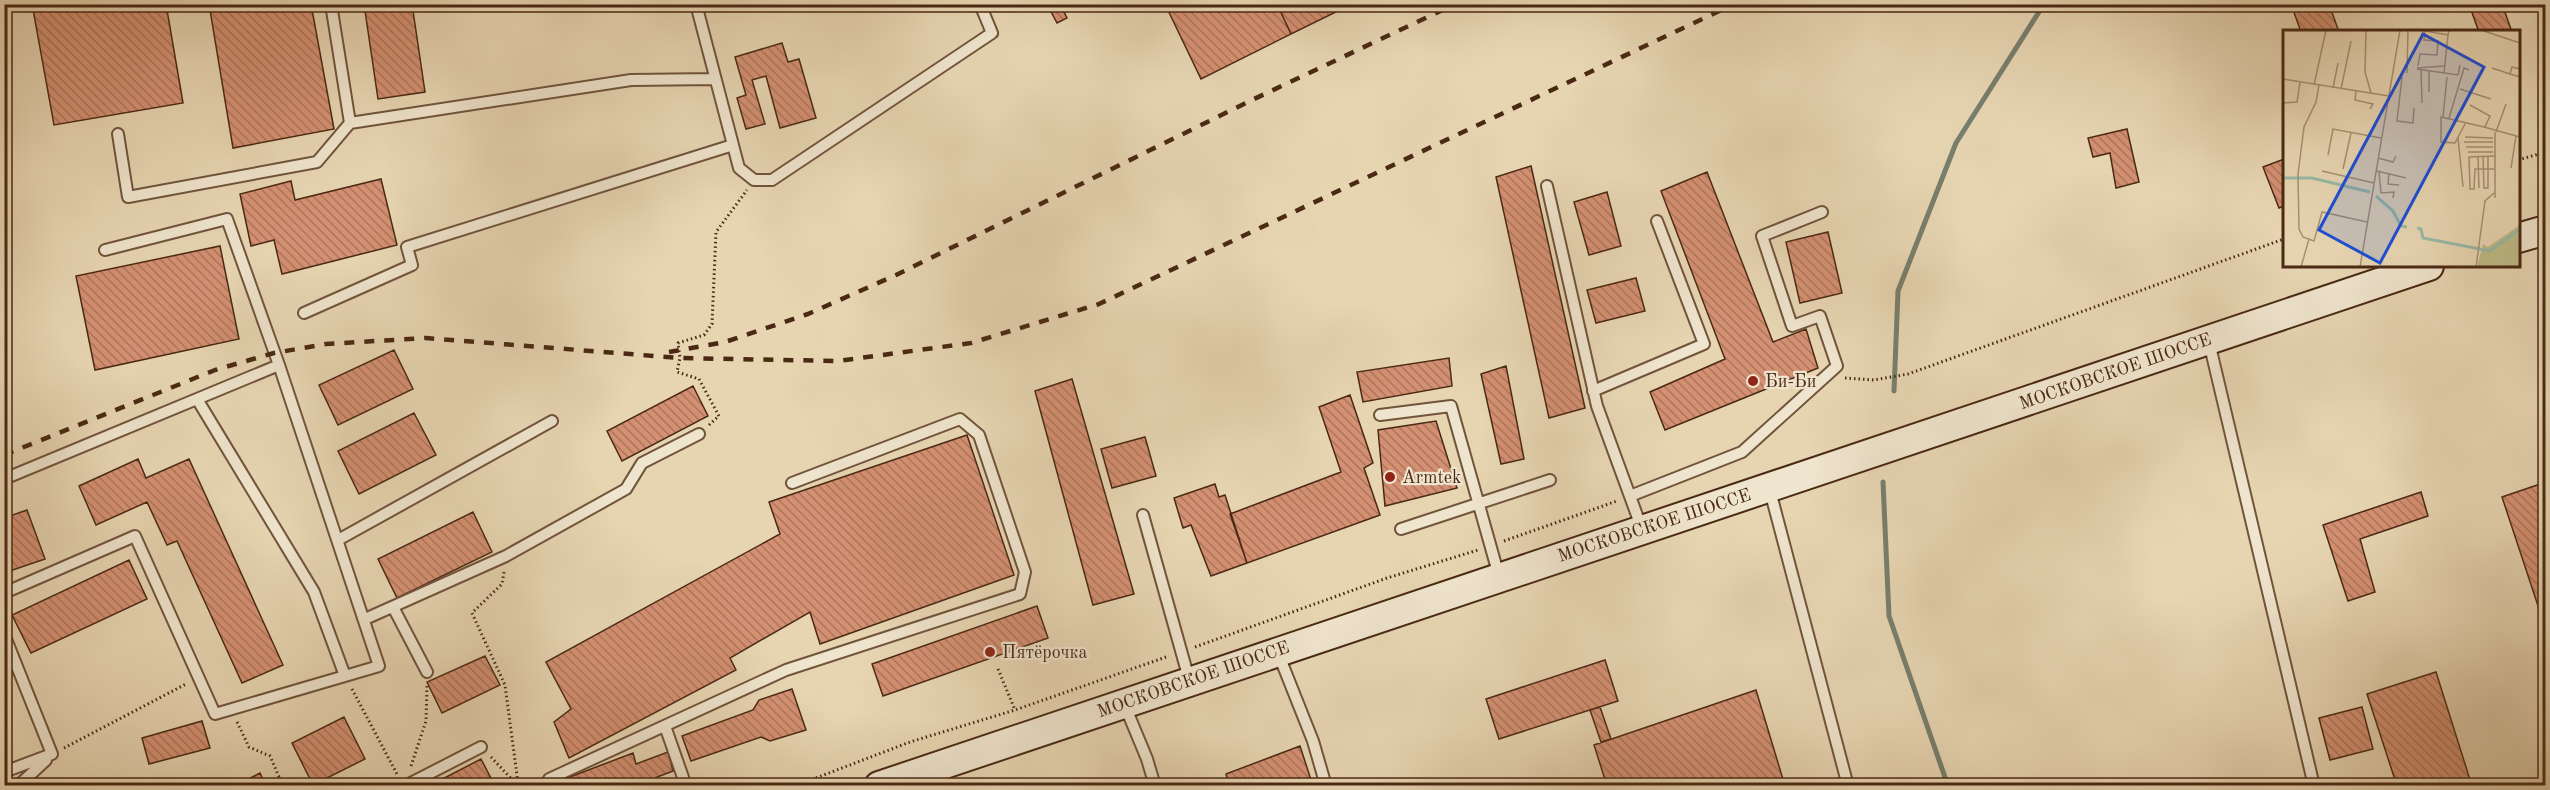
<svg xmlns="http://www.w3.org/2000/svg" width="2550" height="790" font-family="'Old Standard TT',serif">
	<defs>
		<pattern id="building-back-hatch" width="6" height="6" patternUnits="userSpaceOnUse" patternTransform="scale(1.5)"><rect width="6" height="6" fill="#d49072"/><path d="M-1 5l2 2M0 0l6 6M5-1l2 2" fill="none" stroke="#ae765c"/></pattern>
	</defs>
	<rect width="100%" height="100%" fill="#e7d5b2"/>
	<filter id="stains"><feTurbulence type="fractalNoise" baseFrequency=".00333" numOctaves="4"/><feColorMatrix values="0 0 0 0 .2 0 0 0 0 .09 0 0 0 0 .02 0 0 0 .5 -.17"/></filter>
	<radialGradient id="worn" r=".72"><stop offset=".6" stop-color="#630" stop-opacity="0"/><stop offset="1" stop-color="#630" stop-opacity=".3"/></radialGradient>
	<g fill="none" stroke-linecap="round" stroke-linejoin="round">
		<path stroke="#787f6d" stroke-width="5" d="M1894 391 1898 291 1956 143 2044 4
			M1883 482 1889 616 1948 786"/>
	</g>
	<path fill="url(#building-back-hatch)" stroke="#4a2914" stroke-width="1.5" d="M32 4H166L183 103 54 125Z
		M209 4H311L334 129 233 148Z
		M364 4H412L425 92 378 99Z
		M1047 4H1069L1062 8 1067 18 1057 23Z
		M1165 4H1277L1291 34 1201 79Z
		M1277 4H1352L1291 34Z
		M2291 4H2329L2339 32H2301Z
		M2476 4H2502L2512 32H2479L2470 7Z
		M782 43 788 62 799 59 816 118 780 128 766 76 752 80 765 124 746 129 737 98 746 95 735 57Z
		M2127 129 2139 182 2116 188 2110 153 2093 157 2088 138Z
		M2284 159V206L2279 208 2263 167Z
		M1531 166 1585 408 1549 418 1496 177Z
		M1707 172 1773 342 1806 329 1818 368 1665 430 1650 392 1725 359 1661 191Z
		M381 179 397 245 282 274 274 240 251 246 240 194 291 181 295 200Z
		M1607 192 1621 246 1589 255 1574 202Z
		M1828 232 1842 293 1800 303 1786 242Z
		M220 246 239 339 95 370 76 276Z
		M1636 278 1645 311 1596 323 1587 290Z
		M394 350 413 389 338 425 319 385Z
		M1449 358 1452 386 1363 402 1357 372Z
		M1506 366 1524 459 1501 464 1481 374Z
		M1072 379 1134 594 1093 605 1035 391Z
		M693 386 708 416 622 461 607 431Z
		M1350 395 1373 463 1364 468 1380 515 1247 563 1230 514 1341 472 1319 407Z
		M414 413 436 455 359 494 338 451Z
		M1436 421 1457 488 1385 506 1378 430Z
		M967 435 1014 575 820 644 810 612 730 658 736 670 569 758 554 722 571 709 546 662 780 534 769 502Z
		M1145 437 1156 476 1112 488 1101 449Z
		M138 459 146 478 189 459 283 665 242 683 177 541 167 545 147 502 96 525 79 486Z
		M2546 482V630L2502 497Z
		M1215 484 1219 497 1225 495 1247 563 1211 576 1191 525 1183 528 1174 498Z
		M2421 492 2428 516 2360 539 2375 592 2348 601 2323 525Z
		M27 510 45 559 4 573V518Z
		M473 512 492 552 397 598 378 559Z
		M129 560 147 599 31 653 12 615Z
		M1037 606 1048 638 883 696 872 664Z
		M485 656 500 685 442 713 427 682Z
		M1605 660 1618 701 1499 739 1486 699Z
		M2436 672 2472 786H2397L2367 694Z
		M792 689 806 730 770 741 761 737 691 761 682 736 753 710 759 700Z
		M1756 690 1785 786H1607L1594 745Z
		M1600 707 1611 739 1601 742 1590 710Z
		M2362 707 2373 749 2330 760 2319 718Z
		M344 717 365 759 313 785 292 743Z
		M202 721 210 748 149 764 142 738Z
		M1300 746 1313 786H1229L1226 774Z
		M668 752 673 771 634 786H564L562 780 633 753 636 764Z
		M481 759 495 786H429Z
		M260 773 266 786H235Z"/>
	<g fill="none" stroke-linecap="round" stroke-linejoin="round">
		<defs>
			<path id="service" d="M331 4 350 123
				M696 4 739 168 754 180H772L992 33 980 4
				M118 134 128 197 317 162 350 123 631 80 715 79
				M1547 186 1597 406 1642 529
				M105 250 227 219 279 365 379 666 345 676 314 592 197 399
				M304 313 412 265 407 247 733 145
				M2209 342 2314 786
				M1593 391 1704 344 1657 221
				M1380 415 1451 406 1499 576
				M4 479 279 365
				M1769 487 1848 786
				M1630 496 1742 452 1837 366 1820 316 1792 326 1762 236 1822 212
				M1143 515 1189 679
				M1401 529 1550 480
				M338 540 552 421
				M4 593 135 536 215 714 345 676
				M393 607 427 672
				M365 619 506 556 626 489 642 463 699 434
				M4 634 52 754 4 772
				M1278 653 1313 741 1326 786
				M1125 706 1147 759 1155 786
				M665 726 686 786
				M549 779 786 670 1020 594 1025 572 979 435 960 419 792 483
				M18 786 46 760
				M405 786 481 747"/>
			<path id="secondary" d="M2518 238 2546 230
				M879 786 2429 266"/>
		</defs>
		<use href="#service" stroke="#71543c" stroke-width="14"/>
		<use href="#secondary" stroke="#4a2914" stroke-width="32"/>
		<path stroke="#4a2914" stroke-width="3" stroke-dasharray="1.5 3" stroke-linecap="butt" d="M2518 160 2546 152
			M1845 378 1874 380 1908 374 2284 239
			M709 425 719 416 699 379 677 372 680 358 678 343 704 335 712 324 716 232 747 190
			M1504 541 1617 501
			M504 572 502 584 472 613 505 685 518 783
			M1195 647 1387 578 1478 550
			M998 669 1015 710
			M352 689 398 776
			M237 722 249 747 270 756 283 786
			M64 748 186 684
			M491 757 518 786
			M411 766 426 721 427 685
			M795 786 910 742 1015 710 1169 656"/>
		<use href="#service" stroke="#efe4cd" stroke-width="10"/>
		<use href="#secondary" stroke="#efe4cd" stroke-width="28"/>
		<path stroke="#4a2914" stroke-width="4.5" stroke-dasharray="10 10" stroke-linecap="butt" d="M669 352 725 342 808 314 896 275 1252 100 1455 4
			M4 455 215 370 274 353 326 344 426 338 680 358 838 361 971 343 1099 304 1734 4"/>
	</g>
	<g fill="#8f2418" stroke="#efe4cd" stroke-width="2">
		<circle cx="1753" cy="381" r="6"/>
		<circle cx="1390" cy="477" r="6"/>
		<circle cx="990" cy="652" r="6"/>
	</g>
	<g text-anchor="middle" stroke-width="4.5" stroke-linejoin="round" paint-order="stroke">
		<g font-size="18" fill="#4a2914" stroke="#efe4cd">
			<text transform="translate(2115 371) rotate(-19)" y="6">МОСКОВСКОЕ ШОССЕ</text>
			<text transform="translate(1654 525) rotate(-18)" y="6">МОСКОВСКОЕ ШОССЕ</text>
			<text transform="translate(1193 679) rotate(-19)" y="6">МОСКОВСКОЕ ШОССЕ</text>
		</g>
		<g font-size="18" fill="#4a2914" stroke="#efe4cd" text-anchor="start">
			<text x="1765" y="387">Би-Би</text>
			<text x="1402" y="483">Armtek</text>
			<text x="1002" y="658">Пятёрочка</text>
		</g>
	</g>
	<g transform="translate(2283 30)">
		<rect width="237" height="237" fill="#e7d5b2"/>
		<path d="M237 195V237H194L200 214 205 217Z" fill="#bebb87"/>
		<path fill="none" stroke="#97b9a8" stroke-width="3" d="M0 148H29L87 162M93 166 110 181 118 196 124 197M134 198 138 199 140 208 207 221 237 199"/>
		<path fill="none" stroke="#a89073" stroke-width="1.5" d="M83 0 82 42 88 63M136 0 165 5 166 0M198 0 237 13M135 36 137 24 154 25 155 11 141 10 142 1M134 38 162 36M209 38 227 44M134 39 175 45 177 35M138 39 139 73M237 39 229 37 227 44 237 47M146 41V62M124 43 125 0M161 43 165 5M119 47 114 91 130 93 131 78M0 49 106 66M31 55 43 0M36 55 33 72 21 97 15 144 16 199 20 207 31 211 39 182 84 192M50 58 55 33M58 59 68 11M177 59 208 69M73 61 72 70 90 74 87 79M0 73 14 72 17 52M187 75 207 86 202 97M160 87 164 47M166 88 181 38 186 40M183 92 172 113 158 112V87L201 97 237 107M213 102 223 74M182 107 210 108M175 108 180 157M181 112H210M183 117H210M185 122H210M45 125 50 99 98 108M200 126 201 158H205V126M211 126 186 127 187 159H191L192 139H211M195 127 196 158M95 128 110 132 113 126M228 138 233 106M60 139 68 103M39 141 91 153M94 141 123 148M96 142 98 163 111 162 110 168M106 143 105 154 116 155M212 168V102M18 237 26 209M77 237 117 0M193 237 202 171 211 163"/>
		<path fill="#1d4ed8" fill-opacity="0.15" stroke="#1d4ed8" stroke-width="3" d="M140 4 201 37 97 233 36 200Z"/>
		<rect width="237" height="237" fill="none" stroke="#4a2914" stroke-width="3"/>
	</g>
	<rect width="2550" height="790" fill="none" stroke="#e7d5b2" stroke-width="24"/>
	<rect x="6" y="6" width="2538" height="778" fill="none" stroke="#4a2914" stroke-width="3"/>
	<rect x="12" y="12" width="2526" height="766" fill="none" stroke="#4a2914" stroke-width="1.5"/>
	<rect width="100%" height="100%" filter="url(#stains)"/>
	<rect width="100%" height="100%" fill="url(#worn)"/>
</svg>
